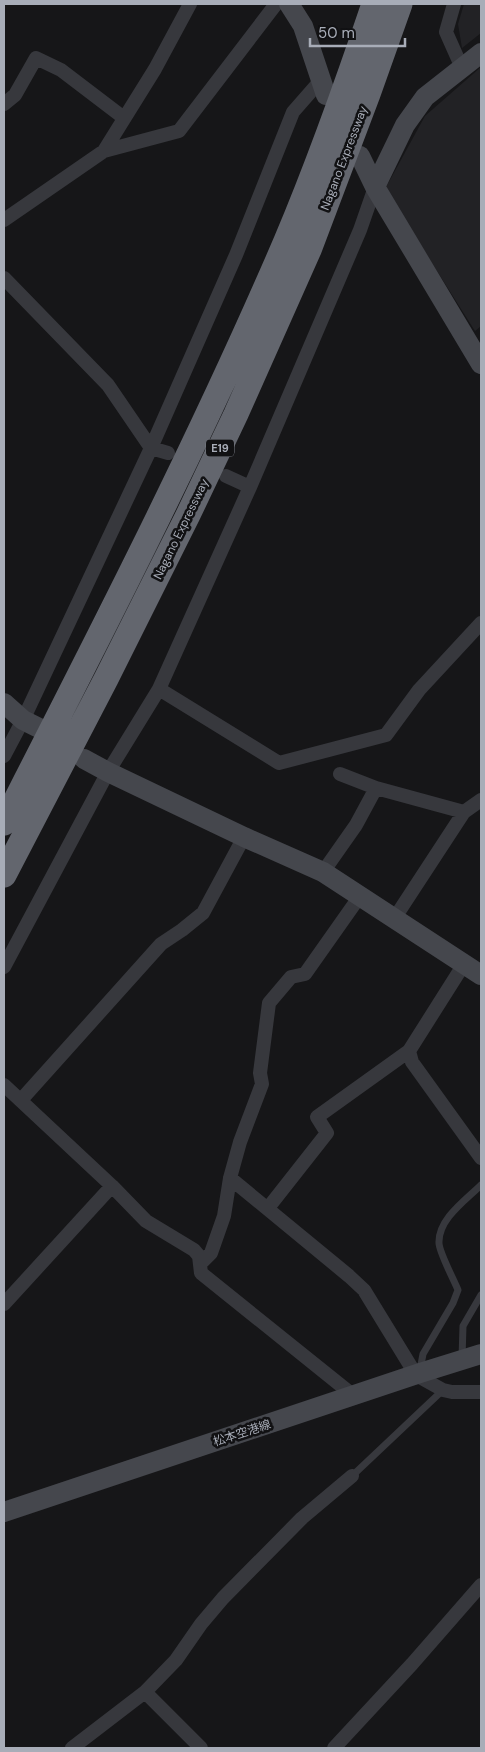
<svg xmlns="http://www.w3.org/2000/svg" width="485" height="1752" font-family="'DM Sans','Noto Sans JP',sans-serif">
	<rect width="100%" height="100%" fill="#161618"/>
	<path fill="#222225" d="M464 4H481V33L462 48 458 24Z
		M481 67V326L475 331 385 189 425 116Z"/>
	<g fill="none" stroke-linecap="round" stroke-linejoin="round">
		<path stroke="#37383d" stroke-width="7" d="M462 1358 463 1326 481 1295
			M420 1370 423 1354 453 1303 458 1290C454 1280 439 1252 439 1243 438 1219 466 1200 481 1185
			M352 1476 443 1390"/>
		<path stroke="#37383d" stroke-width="14" d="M454 4 446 32 462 68
			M4 104 15 95 36 58 61 70 124 118
			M104 151 155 69 190 4
			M4 220 104 151 179 131 276 4
			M4 278 108 385 151 448 168 453
			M226 476 250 487
			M159 689 279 763 386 735 419 690 481 623
			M4 756 23 720 151 448 236 255 293 112 321 80
			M340 774 376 788 464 812 481 800
			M323 872 356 825 376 788
			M394 919 464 812
			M4 967 108 772 159 689 250 487 360 230 375 187
			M409 1051 412 1062 481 1158
			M4 1085 112 1186 146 1221 194 1250 199 1256 201 1273 354 1396
			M21 1100 161 944 182 930 203 913 244 837
			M230 1178 349 1276 364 1290 416 1375 443 1390 452 1392H481
			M268 1208 327 1133 317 1117 409 1051 464 964
			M201 1263 211 1253 224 1216 230 1178 240 1142 262 1084 260 1073 269 1003 291 977 305 974 360 896
			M4 1304 112 1186
			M145 1692 201 1748
			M72 1748 145 1692 176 1660 201 1624 223 1598 302 1518 352 1476
			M334 1748 412 1664 481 1585"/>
		<path stroke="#45474d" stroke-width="20" d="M289 4 303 26 326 95
			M360 156 375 187 481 364
			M375 187 405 125 425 97 481 53
			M4 703 23 720 39 728
			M84 759 108 772 244 837 323 872 481 975
			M4 1512 420 1373 481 1354"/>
		<path stroke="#63666e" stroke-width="25" d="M4 823C102 631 201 439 286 241 319 163 347 84 374 4
			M4 875 106 679 188 515 236 414 309 250 368 94 400 4"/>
	</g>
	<g text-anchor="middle" stroke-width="5" stroke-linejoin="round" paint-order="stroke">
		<rect fill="#111113" stroke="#7b7e86" stroke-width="1" x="206" y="439.5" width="28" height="17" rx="4"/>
		<g font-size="11" font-weight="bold" fill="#a8adb8">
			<text x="220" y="452">E19</text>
		</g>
		<g font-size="12" fill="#a8adb8" stroke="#111113">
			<text transform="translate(344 158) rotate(-69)" y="4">Nagano Expressway</text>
			<text transform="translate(181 529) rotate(-64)" y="4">Nagano Expressway</text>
			<text transform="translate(242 1433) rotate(-18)" y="4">松本空港線</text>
		</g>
	</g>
	<rect width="485" height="1752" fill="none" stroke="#a8adb8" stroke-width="10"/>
	<path d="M310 38v8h95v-8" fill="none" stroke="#a8adb8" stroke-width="2.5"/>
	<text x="318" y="38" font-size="15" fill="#a8adb8" stroke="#111113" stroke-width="4" paint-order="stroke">50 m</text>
</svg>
